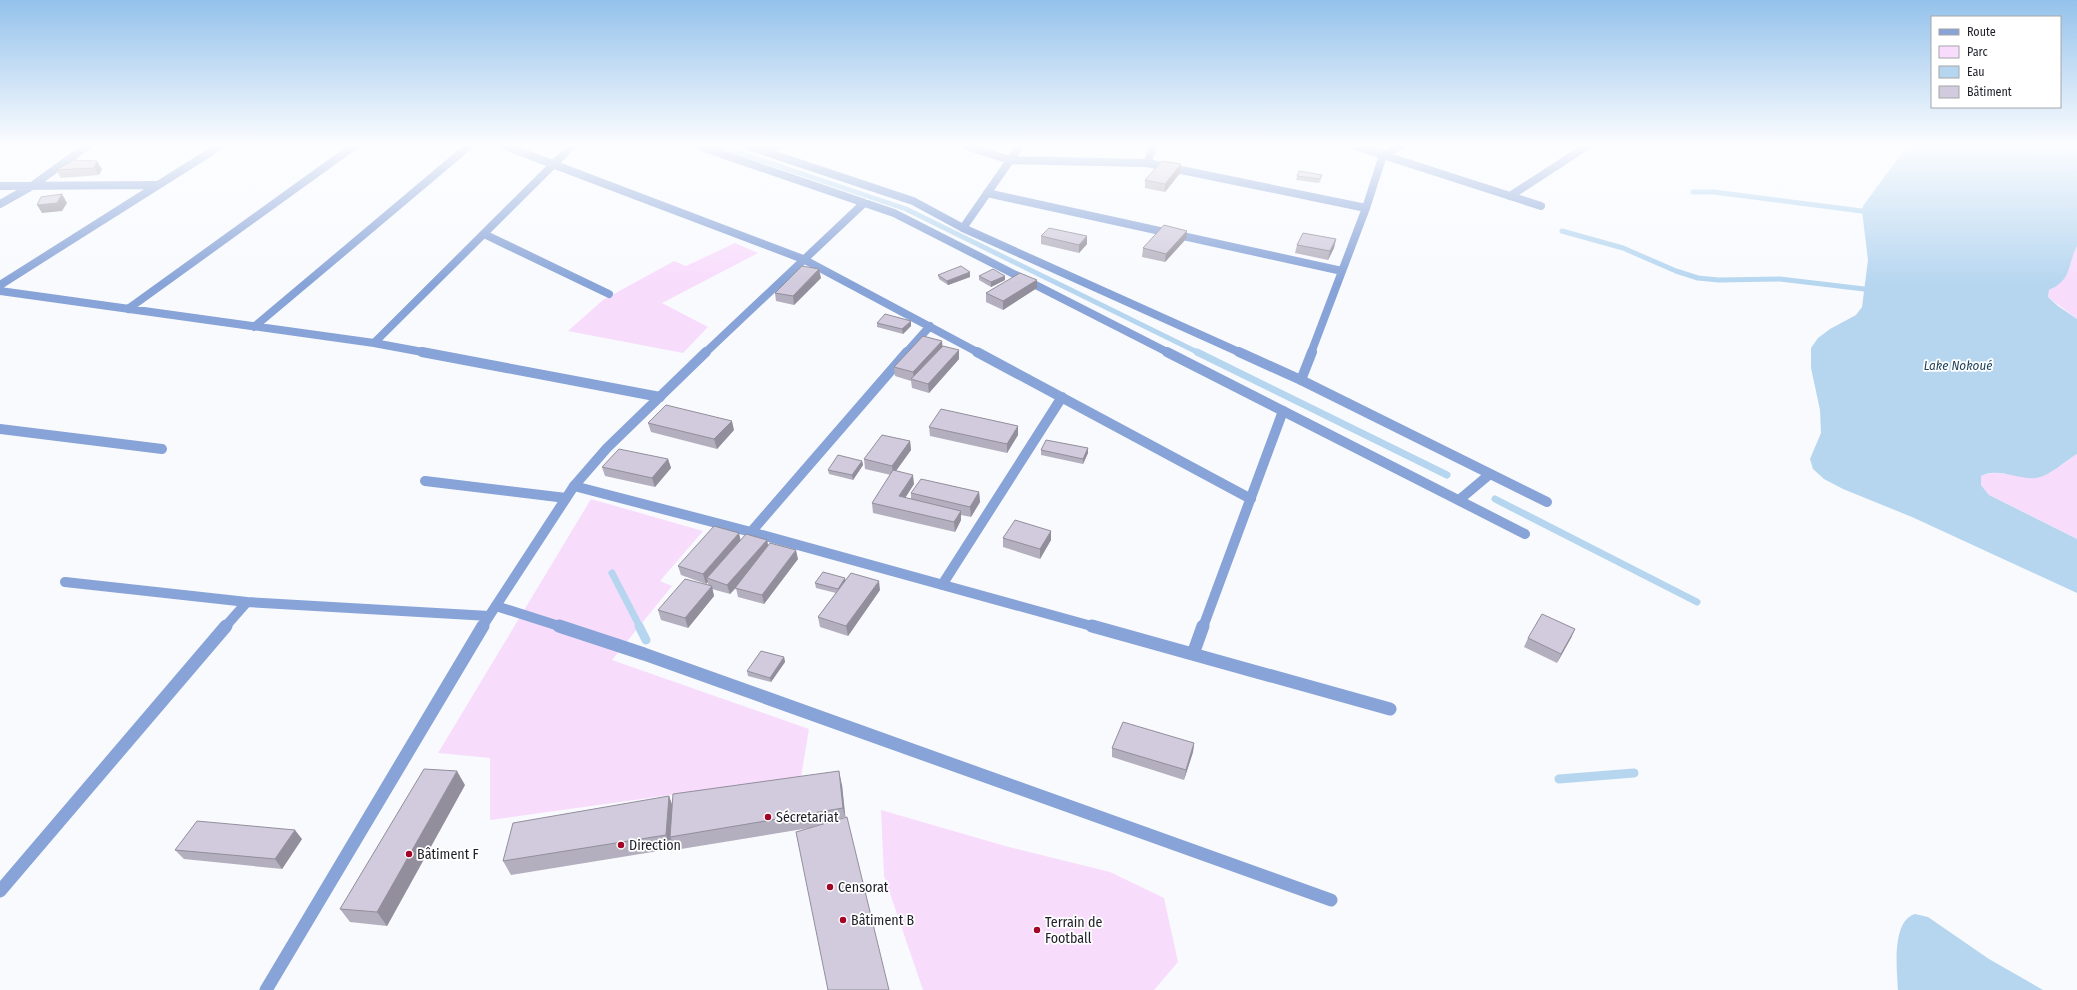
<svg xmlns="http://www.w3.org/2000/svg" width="2077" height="990" font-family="'Fira Sans Condensed',sans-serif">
	<rect width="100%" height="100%" fill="#f9fafe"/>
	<path fill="#f8dcfc" d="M735 243 758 253 662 303 708 327 683 353 568 331 603 300 674 261 686 266Z
		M2077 246V319L2048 297 2049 290C2070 281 2068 264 2077 246Z
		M2077 454V539L1989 495 1981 485V476C1997 468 2021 479 2040 477 2049 475 2068 460 2077 454Z
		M591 499 703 531 660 581 672 586 612 660 809 729 801 777 490 820V758L438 753Z
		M881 810 1005 846 1110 872 1164 898 1178 962 1154 990H923L884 876Z"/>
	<path fill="#b6d6f0" d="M1907 146H2077V246C2067 266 2072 280 2049 290L2048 297 2058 306 2077 319V454C2065 461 2050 476 2036 478 2018 480 1998 467 1981 476V485L1989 495 2077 539V593L1912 517 1843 489 1824 479 1813 469 1810 459 1821 433 1820 410 1811 368V348L1818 338 1830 329 1856 315 1862 307 1868 260 1862 211 1863 206Z
		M1915 914 1928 917 1989 959 2043 990H1898C1897 970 1891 921 1915 914Z"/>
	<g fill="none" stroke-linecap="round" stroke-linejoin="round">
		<path stroke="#b6d6f0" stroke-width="5" d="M719 146 906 209 1199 353
			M1693 192H1714L1862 211
			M1562 231 1623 248 1676 271 1698 278 1719 280 1780 279 1864 289"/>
		<path stroke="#b6d6f0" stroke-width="7" d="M1197 352 1447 475
			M1495 499 1697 602
			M612 573 640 627"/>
		<path stroke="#b6d6f0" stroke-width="9" d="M639 626 646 640
			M1559 779 1634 773"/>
		<path stroke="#87a3d7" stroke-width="8" d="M505 146 803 259 979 353
			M966 146 1010 160 1147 163 1366 208
			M769 152 777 146
			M1147 163 1154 146
			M0 186 157 185
			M987 193 1342 271
			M1510 196 1587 146
			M0 204 32 186 87 146
			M963 228 1020 146
			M484 234 609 294
			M0 285 220 146
			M0 291 374 343 428 353
			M128 309 354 146
			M254 327 469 146
			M374 343 572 146
			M906 353 930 326
			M1311 353 1366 208 1383 155 1400 146"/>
		<path stroke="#87a3d7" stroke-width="10" d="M422 352 660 397
			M977 352 1251 499
			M1301 380 1312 352
			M0 429 162 449
			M425 481 566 498
			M574 486 751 532 1095 627
			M751 532 907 352
			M65 582 247 602 489 616
			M942 585 1062 397
			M496 606 562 627
			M225 627 247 602
			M1203 627 1283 411"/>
		<path stroke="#87a3d7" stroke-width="13" d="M559 626 644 654 1331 900
			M1092 626 1390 709
			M1193 654 1203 626
			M0 891 226 626"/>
		<path stroke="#87a3d7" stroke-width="8" d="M698 146 894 213 1169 353
			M748 146 913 201 963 228 1241 353
			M1355 146 1541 206
			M705 353 864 203"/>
		<path stroke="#87a3d7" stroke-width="10" d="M1167 352 1525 534
			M1239 352 1301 380 1547 502
			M1459 500 1490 474
			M482 627 574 486 607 448 706 352"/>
		<path stroke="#87a3d7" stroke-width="13" d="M266 990 483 626"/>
	</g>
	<path fill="#b4afbe" d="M74 160 102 169 99 175 61 178 56 170Z
		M1181 164V172L1165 192 1145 188V180Z
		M1322 175 1321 179 1319 183 1296 180 1297 176Z
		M1041 236 1087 244 1079 253 1041 244Z
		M1186 239 1165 262 1142 257 1143 248Z
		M1336 239 1334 248 1328 260 1295 253 1297 245Z
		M970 272V277L948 285 939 279 938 275Z
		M979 276H1005V280L991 287 979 280Z
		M821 278 794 305 776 301 775 293Z
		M1037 280V288L1003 310 986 302V293Z
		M877 323 911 326 903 334 877 327Z
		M942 346 959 359 929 393 912 388 911 381 895 376 894 367Z
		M648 423 734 430 717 449 651 432Z
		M929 427 1018 435 1007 453 930 436Z
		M910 441 911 450 896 471 914 484 905 498 911 499V493L979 492 980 502 971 517 961 515V520L955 532 873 513 872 503 891 475 865 469 864 459Z
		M1088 448V453L1083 464 1041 455V450Z
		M668 459 671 468 655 487 605 476 602 467Z
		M862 461 863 465 853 480 829 474 828 470Z
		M1051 531V540L1040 559 1003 547V538Z
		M741 540H767L768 546 798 559 764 604 738 597 736 588 730 594 712 589 714 596 688 628 661 620 658 610 708 585V582L706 584 681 575 678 566Z
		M846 580 880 590 848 636 820 627 818 617 836 593 816 588 815 583Z
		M1575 629 1571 638 1557 663 1524 647 1528 638Z
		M784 657 785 662 771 682 748 676 747 671Z
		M1194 743 1193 752 1184 780 1112 757V748Z
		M465 785 387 926 350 922 340 909Z
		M842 785 845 817 809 828 675 850 672 841 671 849 511 875 503 861 669 796 672 805Z
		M302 839 282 869 184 859 175 850Z"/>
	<path fill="#928e9b" d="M97 161 102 169 99 175 94 168Z
		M1181 164V172L1165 192V184Z
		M62 194 67 203 62 211 42 213 37 205Z
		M1187 231 1186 239 1165 262 1166 254Z
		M1087 236V244L1079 253V245Z
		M1336 239 1334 248 1328 260 1330 251Z
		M819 269 821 278 794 305 793 296Z
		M970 272V277L948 285 947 281Z
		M1005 276V280L991 287V282Z
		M1037 280V288L1003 310V301Z
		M911 321V326L903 334 902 329Z
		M942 341 943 350 914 380 913 372Z
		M959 350V359L929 393 928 384Z
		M732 421 734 430 717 449 714 439Z
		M1018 426V435L1007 453V444Z
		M910 441 911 450 893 475 892 466Z
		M1088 448V453L1083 464V459Z
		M668 459 671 468 655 487 652 478Z
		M862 461 863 465 853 480 852 475Z
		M913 475 914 484 900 506 899 496Z
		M979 492 980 502 971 517 970 507Z
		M961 511V520L955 532 954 522Z
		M1051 531V540L1040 559V549Z
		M739 533 741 542 707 578 708 582 706 584 703 574Z
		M767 540 769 550 730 594 727 585Z
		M796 550 798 559 764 604 762 595Z
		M845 578 846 583 839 594 838 589Z
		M879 581 880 590 848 636 846 626Z
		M712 586 714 596 688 628 685 618Z
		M1575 629 1571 638 1557 663 1561 654Z
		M784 657 785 662 771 682 770 678Z
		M1194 743 1193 752 1184 780 1186 770Z
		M457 771 465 785 387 926 377 912Z
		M839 771 842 785 846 822 843 808Z
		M669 796 674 810 670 837 672 841 671 849 666 835Z
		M295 830 302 839 282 869 275 859Z"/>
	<path fill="#d1cbdd" stroke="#928e9b" d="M74 160 97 161 94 168 56 170Z
		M1162 161 1181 164 1165 184 1145 180Z
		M1299 171 1322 175 1320 179 1297 176Z
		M62 194 57 203 37 205 41 197Z
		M1164 225 1187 231 1166 254 1143 248Z
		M1049 228 1087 236 1079 245 1041 236Z
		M1303 233 1336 239 1330 251 1297 245Z
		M802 266 819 269 793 296 775 293Z
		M961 266 970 272 947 281 938 275Z
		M993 269 1005 276 991 282 979 276Z
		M1020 273 1037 280 1003 301 986 293Z
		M885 314 911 321 902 329 877 323Z
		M923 336 942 341 913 372 894 367Z
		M943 346 959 350 928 384 911 379Z
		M666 405 732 421 714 439 648 423Z
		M941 409 1018 426 1007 444 929 427Z
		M882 435 910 441 892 466 864 459Z
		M1046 440 1088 448 1083 459 1041 450Z
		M619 449 668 459 652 478 602 467Z
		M838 455 862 461 852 475 828 470Z
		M893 470 913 475 899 496 961 511 954 522 872 503Z
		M921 479 979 492 970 507 911 493Z
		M1015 520 1051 531 1040 549 1003 538Z
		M714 526 739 533 703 574 678 566Z
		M746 534 767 540 727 585 707 578Z
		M770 543 796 550 762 595 735 588Z
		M823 572 845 578 838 589 815 583Z
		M851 573 879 581 846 626 818 617Z
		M685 579 712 586 685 618 658 610Z
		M1542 614 1575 629 1561 654 1528 638Z
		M761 651 784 657 770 678 747 671Z
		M1123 722 1194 743 1186 770 1112 748Z
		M424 769 457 771 377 912 340 909Z
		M839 771 843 808 670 837 673 794Z
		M669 796 666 835 503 861 513 823Z
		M847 817 889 990H828L796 832Z
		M197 821 295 830 275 859 175 850Z"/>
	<linearGradient id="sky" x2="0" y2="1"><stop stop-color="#94c2eb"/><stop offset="0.51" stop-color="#fcfdff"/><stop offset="1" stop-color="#fcfdff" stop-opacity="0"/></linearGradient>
	<rect width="2077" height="284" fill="url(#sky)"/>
	<g fill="#a30526" stroke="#fff" stroke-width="1.5">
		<circle cx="768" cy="817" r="4"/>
		<circle cx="621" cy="845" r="4"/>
		<circle cx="409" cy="854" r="4"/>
		<circle cx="830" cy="887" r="4"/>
		<circle cx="843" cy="920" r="4"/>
		<circle cx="1037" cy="930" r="4"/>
	</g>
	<g text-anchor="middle" stroke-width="3.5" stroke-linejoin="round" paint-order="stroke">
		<g font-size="13" font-style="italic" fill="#20445e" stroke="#fff">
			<text x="1958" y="370">Lake Nokoué</text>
		</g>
		<g font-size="14" fill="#1f2027" stroke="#fff" text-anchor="start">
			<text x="776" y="822">Sécretariat</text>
			<text x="629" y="850">Direction</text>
			<text x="417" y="859">Bâtiment F</text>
			<text x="838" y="892">Censorat</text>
			<text x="851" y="925">Bâtiment B</text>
			<text x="1045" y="927">Terrain de<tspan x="1045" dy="16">Football</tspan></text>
		</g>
	</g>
	<rect x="1931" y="16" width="130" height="92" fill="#ffffff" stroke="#a5a6a9"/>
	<rect x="1939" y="29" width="20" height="6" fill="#87a3d7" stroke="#a5a6a9"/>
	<text x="1967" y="36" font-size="12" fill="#1f2027">Route</text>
	<rect x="1939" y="46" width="20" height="12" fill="#f8dcfc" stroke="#a5a6a9"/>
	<text x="1967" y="56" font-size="12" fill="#1f2027">Parc</text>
	<rect x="1939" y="66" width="20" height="12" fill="#b6d6f0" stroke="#a5a6a9"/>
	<text x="1967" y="76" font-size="12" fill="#1f2027">Eau</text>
	<rect x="1939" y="86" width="20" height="12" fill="#d1cbdd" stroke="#a5a6a9"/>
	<text x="1967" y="96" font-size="12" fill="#1f2027">Bâtiment</text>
</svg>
